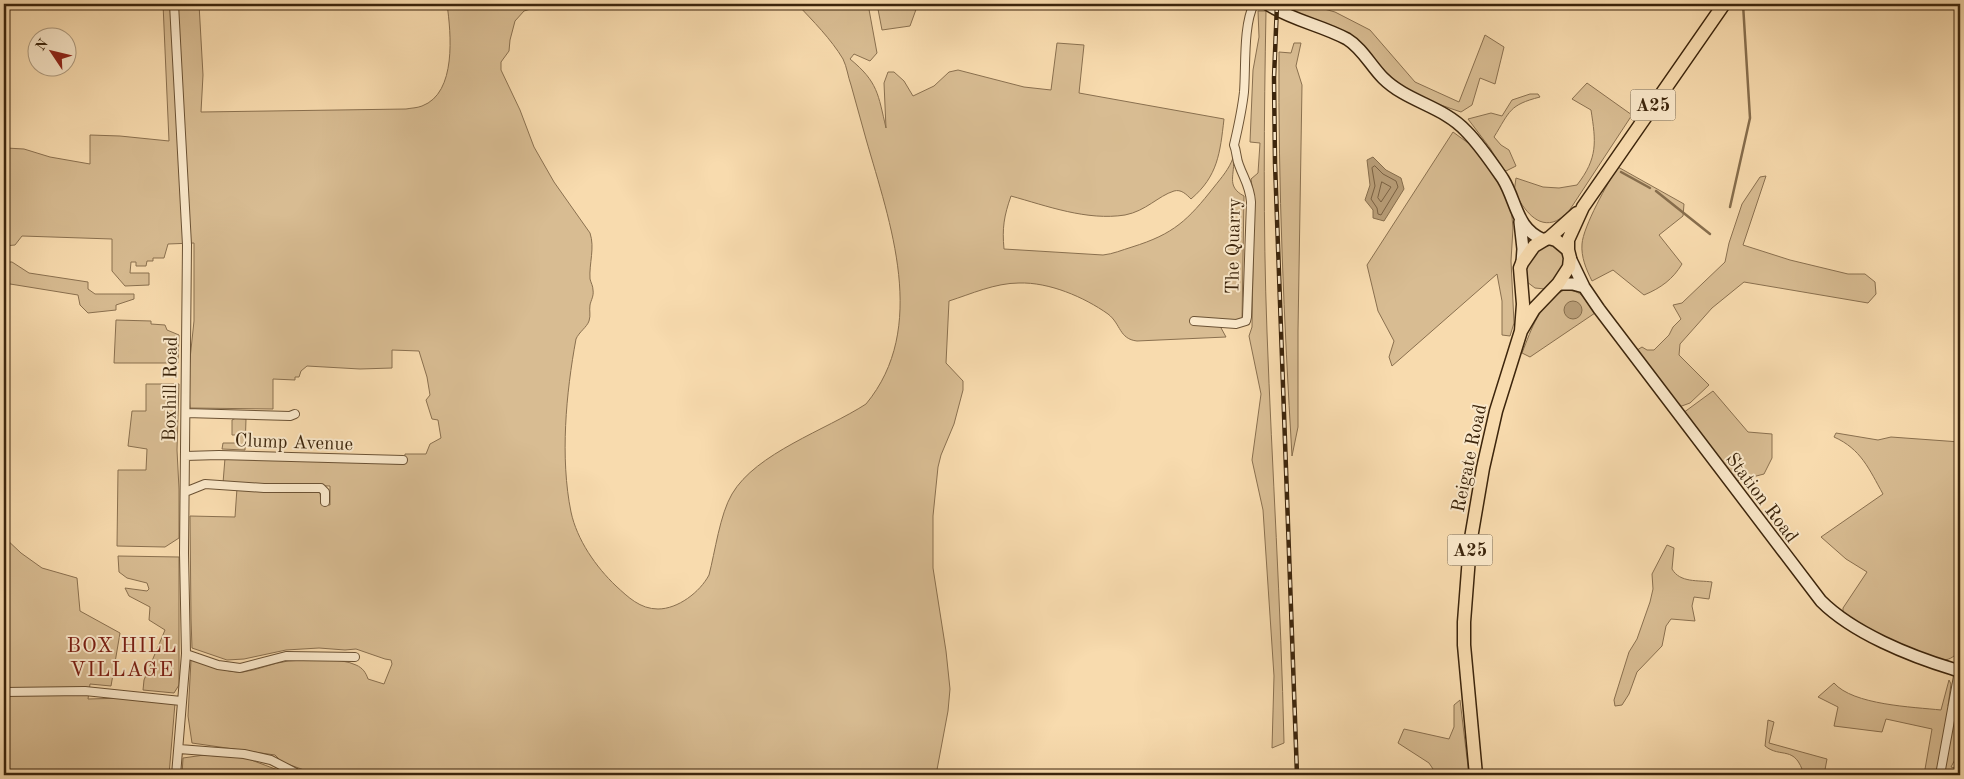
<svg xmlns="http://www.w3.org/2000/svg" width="1964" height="779" font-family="'Old Standard TT',serif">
	<rect width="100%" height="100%" fill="#f8dbae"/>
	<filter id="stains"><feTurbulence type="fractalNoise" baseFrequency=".004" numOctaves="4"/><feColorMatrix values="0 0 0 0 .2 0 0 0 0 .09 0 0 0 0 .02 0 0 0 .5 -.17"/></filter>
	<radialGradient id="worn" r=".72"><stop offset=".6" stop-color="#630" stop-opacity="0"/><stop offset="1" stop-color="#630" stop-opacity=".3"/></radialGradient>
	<path fill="#d8bc92" stroke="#8a704f" d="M163 4H199L203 75 201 112 406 109C411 108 417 108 422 106 457 93 451 33 447 4H539L534 8 524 11 515 21 510 40 509 51 501 62V70L520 110 534 147 554 182 590 233C595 248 589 263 590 279 591 283 593 286 593 290 594 296 591 300 590 305 589 311 591 315 589 321 587 327 579 332 576 339 566 393 560 458 571 512 577 540 596 567 616 586 628 597 640 609 658 609 678 609 700 592 709 575 715 552 720 514 732 494 756 453 826 430 866 404 929 328 890 223 866 139 861 121 856 103 851 85 848 77 847 67 843 59 831 39 813 21 797 4H868L877 53 870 61 854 54 850 59C878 82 878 94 886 128L884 83 888 72H894L904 81 913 96 934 86 949 72 958 70 1024 87 1051 90 1057 43 1084 45 1079 93 1224 119C1220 153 1218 176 1191 199 1186 194 1181 189 1174 191 1158 196 1146 211 1125 215 1087 221 1047 206 1011 196 1004 216 1002 228 1004 249L1103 255C1113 254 1122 250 1132 247 1174 234 1188 220 1214 187 1222 177 1229 169 1233 158 1236 174 1225 186 1244 196L1242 320 1220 326 1226 337 1137 341C1119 339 1121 324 1108 314 1084 297 1049 282 1019 283 995 283 971 294 949 301L946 363 963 381V390L954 424 941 455 938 467 933 516V568L946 651 950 689 948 711 936 775H304V770L282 762 275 755 192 743 188 716 191 660C209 662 223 673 243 672 258 670 272 663 288 661 305 660 340 657 356 665 363 668 366 673 368 679L384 684 392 664 391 660 385 659 356 649 345 650 319 648 286 650 244 659 227 660 192 648 191 619 190 516 235 517 237 488 317 490 320 492 321 504 330 505V486L223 483 225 458 404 464 405 454H426L430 444 441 438 438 420 432 419 426 400 430 395 427 377 419 351 392 350V368L360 369 307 366 301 371 299 377H295V380L273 379V409L190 408 188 378 194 321V243L168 244 164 258H153V261H147L146 266H136V262H131L130 273H149V285L125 286 112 271V239L22 236 15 245 4 246V155H5L6 148 24 149 50 157 90 164V135L120 136 169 141Z
		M877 4H918L910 26 882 30Z
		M1281 4H1306L1335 12 1370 30 1415 82 1459 102 1485 35 1504 47 1495 84 1480 78 1472 105 1461 112C1434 103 1406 93 1386 72 1376 61 1368 48 1355 39 1342 29 1324 23 1309 17 1299 13 1290 13 1281 6Z
		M1258 11H1266C1264 118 1263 225 1267 332 1272 469 1281 606 1284 743L1272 748 1274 676 1263 510 1252 460 1261 394 1249 336 1252 327 1254 200 1251 179 1258 173 1260 143 1250 142 1253 70 1259 37Z
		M1294 43H1301L1296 66 1302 85 1298 331V427L1292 456C1284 321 1278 187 1279 52L1291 53Z
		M1587 83 1632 115 1567 214C1563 216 1558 221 1553 222 1534 227 1522 205 1514 192L1516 178 1543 187 1559 188 1577 185C1598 158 1596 142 1591 110L1572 99Z
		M1530 94H1538L1540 97C1509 105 1510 111 1494 137L1501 145 1509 150 1516 166 1506 171 1501 166 1490 148 1468 119 1491 113 1502 116 1512 100Z
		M1453 132 1475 148 1501 187 1511 206 1513 228 1511 261 1514 323 1510 336 1502 335V301L1497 274 1392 366 1389 357 1394 341 1378 311 1367 265Z
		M1618 167 1684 204 1683 216 1659 235 1682 264C1673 279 1661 288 1644 295L1613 270 1592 281C1586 269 1581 257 1582 244 1583 227 1608 182 1618 167Z
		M1766 176 1743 245 1790 260 1848 274H1865L1875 282 1876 294 1868 303 1744 282 1712 308 1680 344 1679 355 1709 385 1690 403 1679 407 1634 352 1642 347 1647 350H1654L1669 335 1673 327 1681 319 1673 305 1682 303 1725 262 1729 243 1742 204 1760 177Z
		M1554 244C1574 265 1562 272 1545 289L1535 288 1527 282 1526 265C1534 255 1540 246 1554 244Z
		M4 262H12L29 273 88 282V289L95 294H134V299L116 305V310L88 313 80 305 78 295 4 283Z
		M1564 290C1583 290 1585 299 1595 313L1530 357 1522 353C1532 328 1539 304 1564 290Z
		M116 320 151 321V324L165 325 167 330 179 335 178 363H114Z
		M146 384H179L177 450 179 489V538L165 547 117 546 118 470H146L147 449 128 446 132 411H146Z
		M1713 391 1748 432 1772 434V458L1764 474 1737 481 1683 413Z
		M236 418 246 419 245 450 222 449 223 443H239L240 435H232V420Z
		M1836 433 1878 440 1891 437 1960 442V651C1955 655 1951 660 1943 660 1927 661 1861 624 1843 615V608L1867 572 1846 559 1821 537 1883 494C1869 469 1861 449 1834 437Z
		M4 537 21 553 42 568 77 578 80 611 120 633 111 686 90 684 88 699 126 698 175 703 169 775H4Z
		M1667 545 1674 548 1672 569C1680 583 1698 580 1712 582L1709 599 1694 597 1692 606 1695 621 1671 619 1666 626 1662 646 1637 672 1629 694 1622 705 1615 706 1614 700 1629 652 1637 639 1650 602 1653 589 1652 574Z
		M118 556 179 557V685L174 693 143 690 144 680 165 630 149 620 150 607 129 596 125 588 147 591 149 589 147 583 127 578 119 572Z
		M1949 680 1951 684 1948 706 1960 710C1960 728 1961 752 1951 767L1960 769V775H1924L1932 729 1886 719 1882 732 1834 726 1838 707 1818 697 1834 683C1853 705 1913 707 1941 710Z
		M1460 700 1469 775H1437L1429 763 1398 743 1404 729 1449 739 1454 727V705Z
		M1768 720 1774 722 1769 743 1827 759 1824 775H1804C1795 744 1781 759 1765 746Z
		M204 755 246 758 291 775H182L183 758Z"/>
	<path fill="#b89d77" stroke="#866d4c" d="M1373 157 1386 170 1401 178 1404 189 1384 221 1373 218V210L1365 200 1370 185 1367 160Z
		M1564 310a9 9 0 1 1 18 0a9 9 0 1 1-18 0Z"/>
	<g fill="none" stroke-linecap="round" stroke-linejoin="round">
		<path stroke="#7a6142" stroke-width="1" d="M1375 166 1383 174 1396 181 1398 187 1381 215 1378 214 1377 208 1371 199 1375 186 1372 168Z
			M1382 182 1391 187 1381 202 1378 198Z"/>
		<path stroke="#866d4c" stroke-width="2.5" d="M1621 172 1650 188
			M1656 191 1710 234
			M1730 207 1750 118 1743 4"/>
		<defs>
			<path id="street" d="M174 4 187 245 184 553 186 654 176 775
				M1194 321 1236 324 1246 321 1247 317 1251 202C1250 186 1244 179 1239 165 1236 158 1237 152 1234 145 1238 128 1242 110 1244 92 1246 67 1243 25 1254 4
				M186 413 290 416 295 414
				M185 456 219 455 403 460
				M185 492 205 484 264 488H321L325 492V502
				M186 654 218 665 240 668 286 656 355 657
				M4 692 85 691 181 701
				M179 749 244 754 271 760 296 773 297 775
				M1940 775 1959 671"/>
			<path id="secondary" d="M1267 4C1291 20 1321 25 1347 39 1362 48 1371 66 1383 78 1407 102 1443 106 1466 131 1480 145 1492 163 1503 179 1517 202 1516 229 1544 240
				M1520 222 1523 249 1522 263
				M1570 258 1584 287 1599 309 1821 601C1853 633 1910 656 1953 669L1959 671 1960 669
				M1558 284H1573L1584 287"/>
			<path id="primary" d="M1549 238 1577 213
				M1568 250V240L1583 207 1724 4
				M1476 775 1464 645V622L1470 544 1483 468 1496 411 1521 331 1534 309 1558 284 1569 267 1570 258 1568 250 1556 240 1549 238 1544 240 1534 246 1522 263 1520 268 1523 304 1521 331"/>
		</defs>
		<use href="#street" stroke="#6b5234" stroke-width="10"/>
		<use href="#secondary" stroke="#3c250c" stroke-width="14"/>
		<use href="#primary" stroke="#3c250c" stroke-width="15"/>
		<use href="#street" stroke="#fae8ca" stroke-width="8"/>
		<use href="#secondary" stroke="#fae8ca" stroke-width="11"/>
		<use href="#primary" stroke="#f8dbae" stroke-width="12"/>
		<defs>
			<path id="rail" d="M1277 4 1274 78 1275 163 1297 775"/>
		</defs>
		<use href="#rail" stroke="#3c250c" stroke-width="4.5"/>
		<use href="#rail" stroke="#fae8ca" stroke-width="2.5" stroke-dasharray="8" stroke-linecap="butt"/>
	</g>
	<g text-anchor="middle" stroke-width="4" stroke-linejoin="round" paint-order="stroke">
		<g fill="#fae8ca" stroke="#756045" stroke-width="1">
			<rect x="1630.5" y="89.5" width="45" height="31" rx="4"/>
			<rect x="1447.5" y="534.5" width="45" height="31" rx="4"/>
		</g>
		<g font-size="18" font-weight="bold" fill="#3c250c">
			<text x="1653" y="111">A25</text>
			<text x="1470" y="556">A25</text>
		</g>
		<g font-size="19" fill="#3c250c" stroke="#fae8ca">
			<text transform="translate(1232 246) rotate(-89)" y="7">The Quarry</text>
			<text transform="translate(169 389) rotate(-89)" y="7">Boxhill Road</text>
			<text transform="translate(294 441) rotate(2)" y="7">Clump Avenue</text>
			<text transform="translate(1468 458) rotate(-78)" y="7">Reigate Road</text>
			<text transform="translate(1763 497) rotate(53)" y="7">Station Road</text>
		</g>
		<g font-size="21" letter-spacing="1" fill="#7a1f14" stroke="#fae8ca">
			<text x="122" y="652">BOX HILL<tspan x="122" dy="24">VILLAGE</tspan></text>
		</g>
	</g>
	<rect width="1964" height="779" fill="none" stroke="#f8dbae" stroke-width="20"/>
	<rect x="5" y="5" width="1954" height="769" fill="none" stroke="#3c250c" stroke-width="2.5"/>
	<rect x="10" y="10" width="1944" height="759" fill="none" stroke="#3c250c"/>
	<g transform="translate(52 52) rotate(305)"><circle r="24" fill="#fae8ca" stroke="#ae9a7e"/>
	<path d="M0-4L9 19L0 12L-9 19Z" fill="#8f2418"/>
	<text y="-8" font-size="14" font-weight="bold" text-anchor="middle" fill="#3c250c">N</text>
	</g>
	<rect width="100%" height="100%" filter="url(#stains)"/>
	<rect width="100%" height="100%" fill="url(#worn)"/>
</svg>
